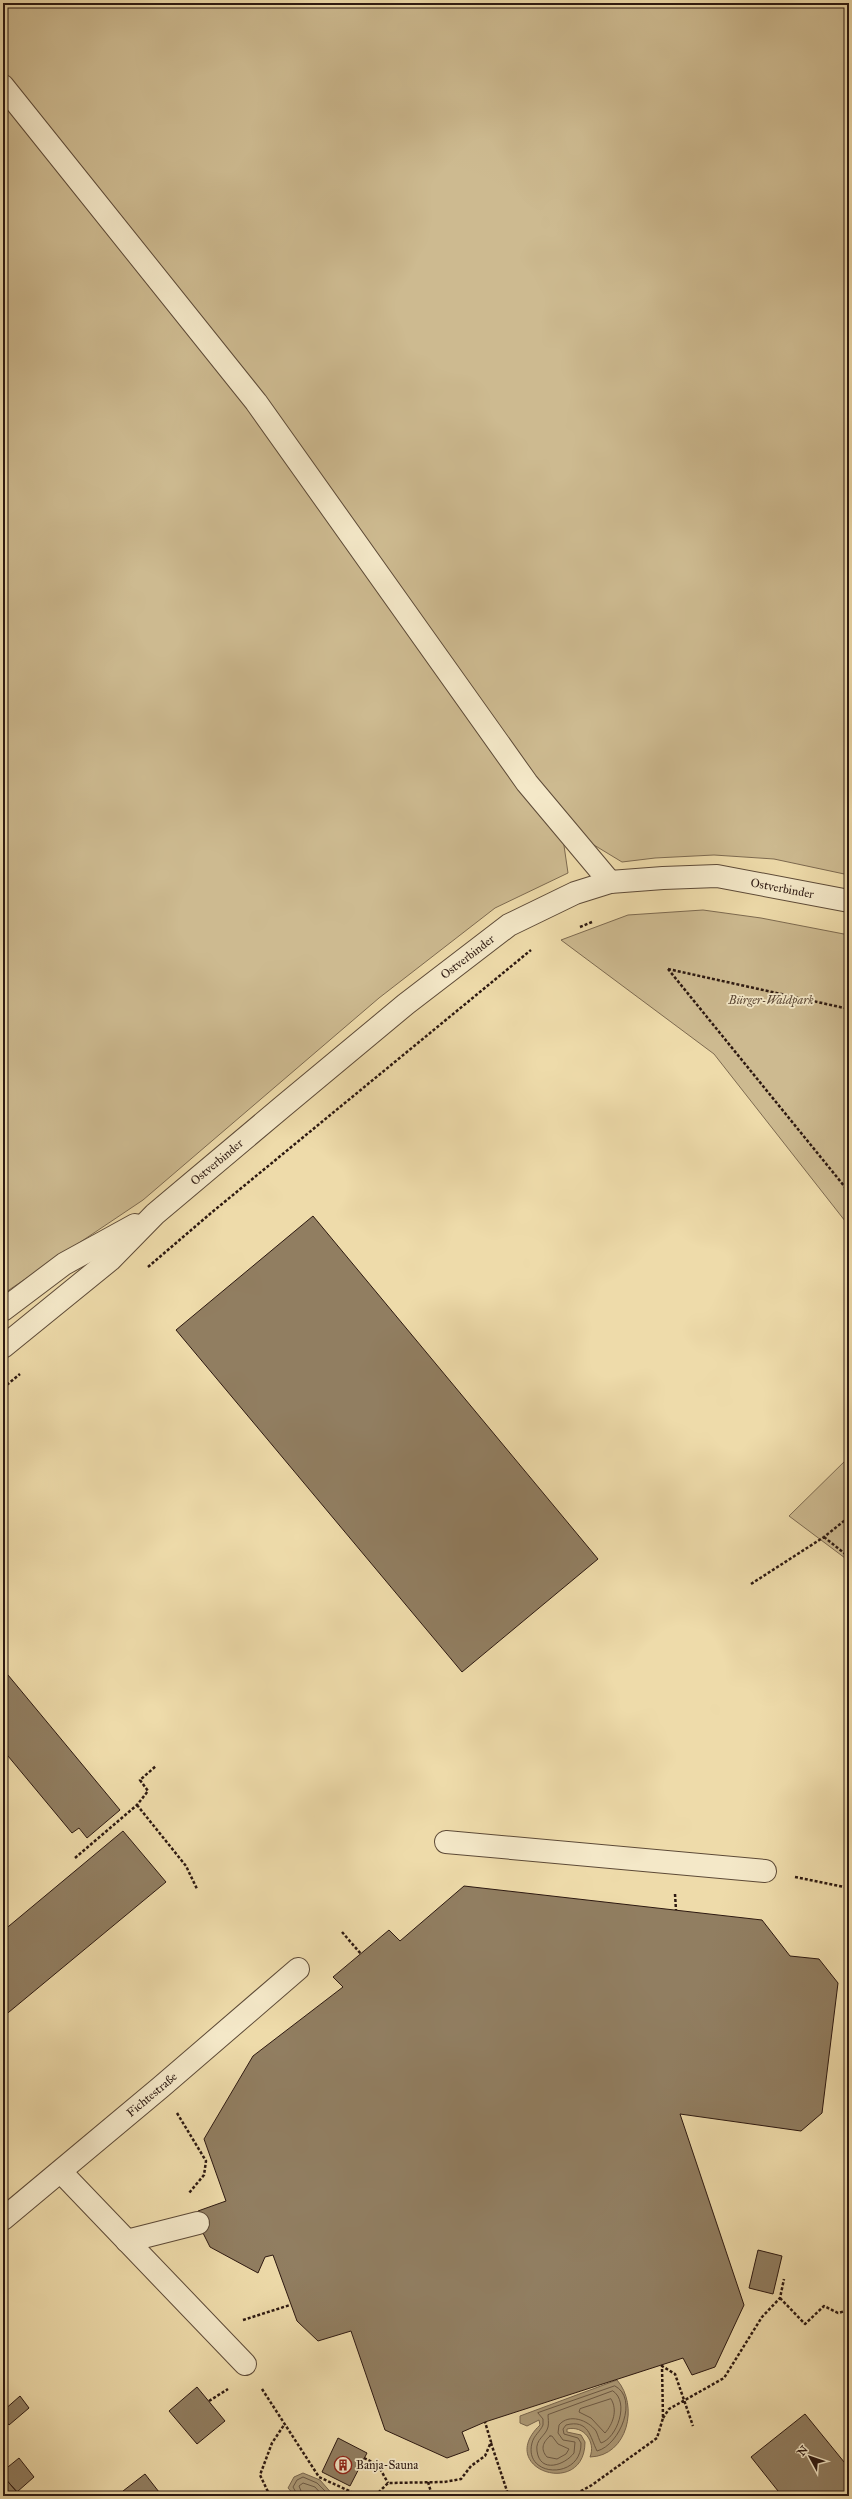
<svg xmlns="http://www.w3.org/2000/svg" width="852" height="2499" font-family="'IM FELL Great Primer',serif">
	<rect width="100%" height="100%" fill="#eedbaa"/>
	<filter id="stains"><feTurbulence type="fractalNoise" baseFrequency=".005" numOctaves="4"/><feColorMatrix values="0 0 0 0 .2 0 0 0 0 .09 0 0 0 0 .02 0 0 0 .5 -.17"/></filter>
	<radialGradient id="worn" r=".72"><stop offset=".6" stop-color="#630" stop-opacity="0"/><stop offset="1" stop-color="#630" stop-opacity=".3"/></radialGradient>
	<path fill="#cdba90" stroke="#7d6a50" d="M3 3H849V875L774 859 714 855 655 858 622 862 561 825 568 873 495 908 379 998 143 1200 3 1294Z
		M703 910 761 918 849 935V1226L714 1054 561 940 628 915Z
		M849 1457V1561L789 1516Z"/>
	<path fill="#ac9976" stroke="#79664e" d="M617 2380C639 2405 628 2456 590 2457 596 2442 584 2425 567 2429V2432L581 2435 585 2442C585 2499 494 2469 540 2425L539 2420 527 2426 520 2423V2416Z
		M303 2473 320 2480 334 2496H295L288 2488 294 2477Z"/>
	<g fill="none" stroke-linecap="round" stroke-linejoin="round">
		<path stroke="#6c5944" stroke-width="1" d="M615 2386C639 2398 620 2445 597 2451 590 2437 589 2419 566 2425L563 2429 564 2434 578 2438 581 2443C582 2480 523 2478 532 2443 534 2435 540 2432 543 2425V2419L538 2413Z
			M613 2391C630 2402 617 2438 601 2443 599 2440 598 2435 596 2431 588 2420 569 2413 559 2425L558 2433 563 2440 575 2442 574 2453C565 2465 540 2474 537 2451 535 2439 546 2436 548 2427 549 2423 548 2418 548 2415Z
			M611 2399C618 2410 613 2424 605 2433L591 2418 579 2412 580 2409Z
			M550 2436H552L558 2444 569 2449 566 2454 557 2459 547 2457C540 2449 543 2442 550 2436Z
			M298 2496 293 2487 297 2480 303 2477 317 2483 330 2496
			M303 2496 299 2486 303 2483 315 2487 323 2496"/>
	</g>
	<path fill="#917e61" stroke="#2d1911" d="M313 1216 598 1559 462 1672 176 1330Z
		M3 1669 120 1810 87 1838 79 1828 72 1833 3 1750Z
		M123 1831 166 1882 3 2017V1931Z
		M464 1886 762 1920 790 1956 819 1959 838 1983 822 2113 801 2131 680 2114 744 2305 715 2367 692 2375 683 2358 485 2422 462 2432 469 2450 447 2458 385 2430 351 2331 318 2341 297 2321 273 2255 265 2257 258 2273 210 2247 198 2223V2211L226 2201 204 2139 253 2056 343 1987 333 1977 389 1930 400 1941Z
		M758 2250 782 2256 773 2294 749 2288Z
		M197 2387 225 2421 197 2444 169 2411Z
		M20 2396 29 2408 9 2425 3 2418V2411Z
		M805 2414 849 2468V2496H782L751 2457Z
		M338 2438 367 2453 350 2486 322 2472Z
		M19 2458 34 2477 17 2492 3 2476V2471Z
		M145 2474 159 2492 154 2496H127L123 2491Z
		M3 2476 17 2492 20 2496H3Z"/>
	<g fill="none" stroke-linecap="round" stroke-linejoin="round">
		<defs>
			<g id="minor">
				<path d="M3 86 256 402 527 783 610 882"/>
				<path d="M3 1310 64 1264 135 1225"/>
				<path id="s1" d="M3 1347 110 1260 155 1214 281 1108 406 1004 509 925 575 893 610 882 663 878 717 876 849 901"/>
				<path d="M446 1842 765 1871"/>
				<path d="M61 2172 245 2364"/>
				<path id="s2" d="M3 2219 161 2087 298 1969"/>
				<path d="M127 2241 198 2223"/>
			</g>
		</defs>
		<use href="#minor" stroke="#5d4a37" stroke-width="24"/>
		<path stroke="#2d1911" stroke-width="2.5" stroke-dasharray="3 2" stroke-linecap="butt" d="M580 927 592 922
			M668 969 849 1192
			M668 969 849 1009
			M148 1267 211 1213 531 950
			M3 1388 20 1374
			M824 1537 849 1557
			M751 1584 824 1537 849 1517
			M137 1805 186 1866 197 1889
			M75 1858 137 1805 148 1791 140 1780 156 1766
			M795 1877 849 1888
			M675 1894 676 1910
			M342 1932 361 1954
			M177 2113 206 2161 204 2175 189 2193
			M780 2298 805 2324 824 2306 838 2313 849 2310
			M243 2320 290 2305
			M262 2389 319 2477 360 2496
			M209 2401 228 2389
			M663 2418 669 2409 724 2378 762 2317 780 2298 784 2279
			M491 2443 507 2491 506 2496
			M364 2458 378 2465 388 2483
			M428 2482 431 2492 429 2496
			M270 2496 260 2475 272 2443 284 2425
			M375 2496 388 2483 444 2482 461 2479 471 2466 485 2456 491 2442 485 2422
			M572 2496 592 2485 657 2438 663 2418 662 2366 675 2374 693 2426"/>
		<use href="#minor" stroke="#f4e8c8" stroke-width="22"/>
	</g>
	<defs>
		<symbol id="building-ring" viewBox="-11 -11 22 22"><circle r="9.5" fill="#f4e8c8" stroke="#8f2418" stroke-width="1.5"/><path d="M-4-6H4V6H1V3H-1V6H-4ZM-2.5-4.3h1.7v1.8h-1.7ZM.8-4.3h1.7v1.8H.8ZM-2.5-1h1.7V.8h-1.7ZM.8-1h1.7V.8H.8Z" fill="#8f2418"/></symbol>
	</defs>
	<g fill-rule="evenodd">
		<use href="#building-ring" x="333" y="2455" width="20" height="20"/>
	</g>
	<g text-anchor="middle" stroke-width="3.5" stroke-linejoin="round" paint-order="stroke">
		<g font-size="12" fill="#2d1911" stroke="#f4e8c8">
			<text dy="4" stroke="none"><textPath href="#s1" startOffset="943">Ostverbinder</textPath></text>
			<text dy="4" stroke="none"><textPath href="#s1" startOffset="607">Ostverbinder</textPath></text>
			<text dy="4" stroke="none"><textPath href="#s1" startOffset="283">Ostverbinder</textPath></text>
			<text dy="4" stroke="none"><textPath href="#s2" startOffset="194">Fichtestraße</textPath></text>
		</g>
		<g font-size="12" font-style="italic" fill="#5d4937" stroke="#f4e8c8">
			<text x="771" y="1004">Bürger-Waldpark</text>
		</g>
		<g font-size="12" fill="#2d1911" stroke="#f4e8c8" text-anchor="start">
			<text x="356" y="2469">Banja-Sauna</text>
		</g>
	</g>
	<rect width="852" height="2499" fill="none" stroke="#eedbaa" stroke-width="16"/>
	<rect x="4" y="4" width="844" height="2491" fill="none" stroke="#2d1911" stroke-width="2"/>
	<rect x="8" y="8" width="836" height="2483" fill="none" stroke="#2d1911"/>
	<g transform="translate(810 2457) rotate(310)" stroke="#f4e8c8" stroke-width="3" paint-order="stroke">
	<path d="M0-3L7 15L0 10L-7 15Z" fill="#2d1911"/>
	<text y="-6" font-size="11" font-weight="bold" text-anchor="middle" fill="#2d1911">N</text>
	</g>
	<rect width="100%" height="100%" filter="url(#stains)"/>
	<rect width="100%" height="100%" fill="url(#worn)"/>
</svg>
